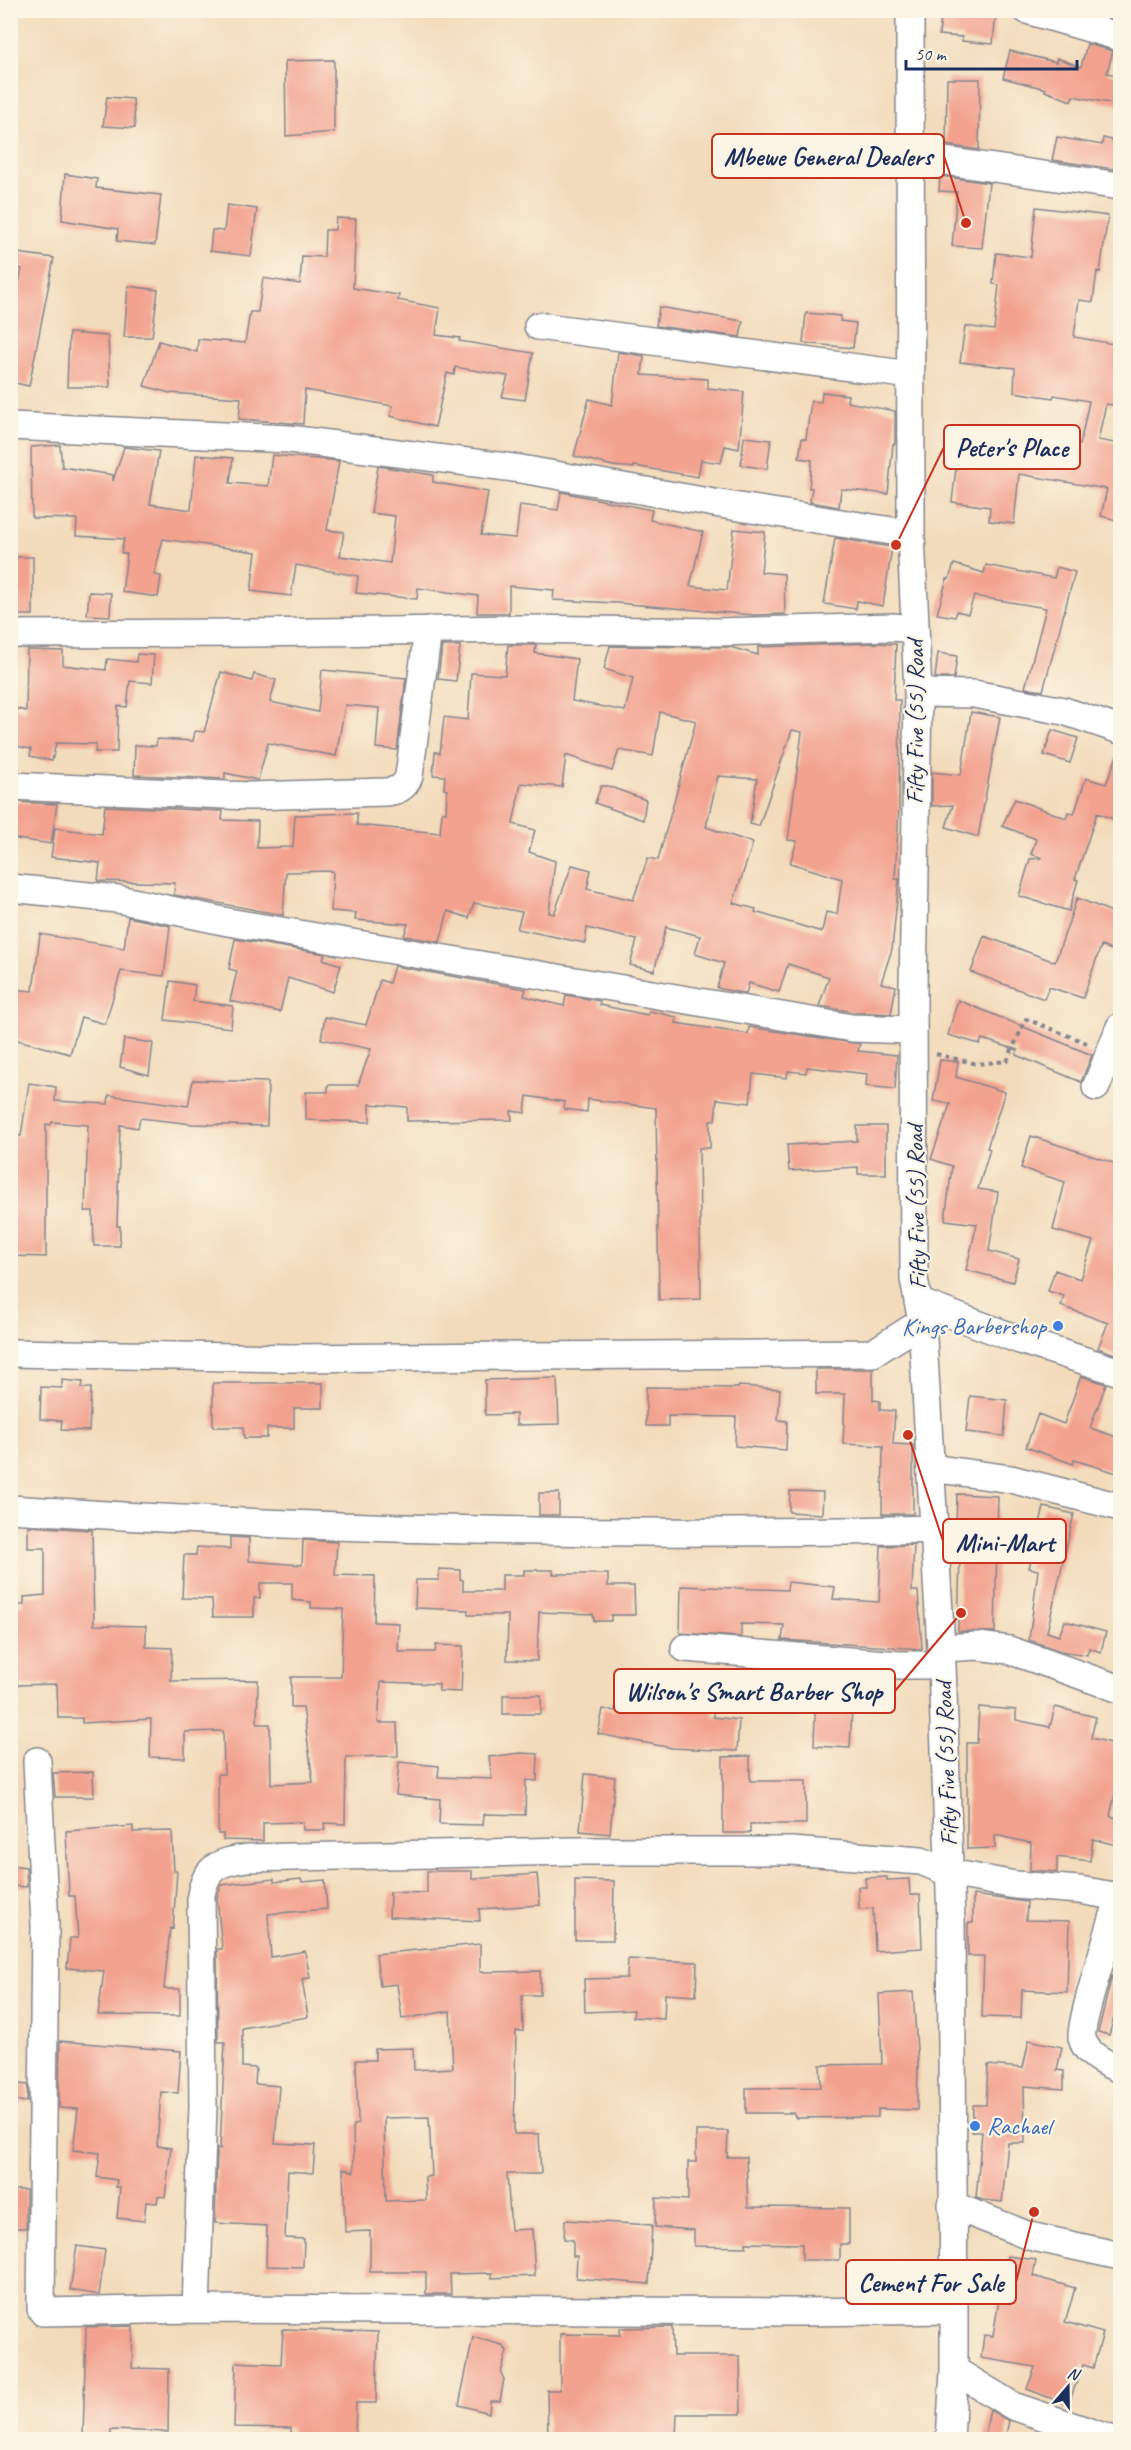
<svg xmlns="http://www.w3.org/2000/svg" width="1131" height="2450" font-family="Caveat,sans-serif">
	<rect width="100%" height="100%" fill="#fcf5e5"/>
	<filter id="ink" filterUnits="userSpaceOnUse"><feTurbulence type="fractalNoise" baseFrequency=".0167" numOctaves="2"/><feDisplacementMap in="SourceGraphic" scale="12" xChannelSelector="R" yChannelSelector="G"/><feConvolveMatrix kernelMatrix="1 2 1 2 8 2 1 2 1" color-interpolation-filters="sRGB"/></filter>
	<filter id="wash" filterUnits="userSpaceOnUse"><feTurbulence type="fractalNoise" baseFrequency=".008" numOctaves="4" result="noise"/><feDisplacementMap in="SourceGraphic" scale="24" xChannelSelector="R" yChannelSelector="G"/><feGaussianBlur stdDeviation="1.35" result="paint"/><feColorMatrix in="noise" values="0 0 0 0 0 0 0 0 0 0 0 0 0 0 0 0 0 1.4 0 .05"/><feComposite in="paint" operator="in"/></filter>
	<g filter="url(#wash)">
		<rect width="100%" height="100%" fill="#f2dbbb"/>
		<g id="blocks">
			<path fill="#f2a28f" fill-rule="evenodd" d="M942 10 996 12 993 44 962 41V37L939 35Z
				M1087 44 1113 51 1107 73 1120 76V105L1073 96 1071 101 1045 91 1046 89 1003 78 1010 51 1056 62 1057 58 1081 67Z
				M334 60V132L286 136 285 61Z
				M947 79H980L979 150 946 145Z
				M107 97 133 99 135 128 103 126Z
				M1057 137 1102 145 1103 138 1120 142V170L1052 160Z
				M65 174 97 179 96 188 161 195 155 245 117 241 118 229 62 220Z
				M940 176 989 183 982 248 952 246 957 192 939 191Z
				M227 205 257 209 251 256 210 251 212 230 224 231Z
				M1036 207 1108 216 1100 272 1097 271 1093 302 1079 300 1074 337 1120 345 1113 405 1106 404 1098 440 1120 444 1116 464H1120V521L1101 516 1107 489 1019 474 1014 524 989 521 990 507 952 502 960 434 1055 448 1056 441 1080 445 1089 401 1054 395 1053 398 1014 392 1015 368 960 362 965 326 994 330 999 285 993 284 996 253 1031 257Z
				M336 218 356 219 353 288 399 295 398 300 440 308 436 335 460 338 459 341 533 353 525 400 502 397 508 376 455 367 454 375 447 373 435 427 390 416 393 406 305 390 303 424 239 419 241 398 170 393 144 386 159 341 197 352 198 339 245 343 250 312H258L263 278 300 284 302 256 324 257 325 230H335Z
				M10 252 54 258 29 386 10 382V322L22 269 10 265Z
				M128 286 158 290 152 337H124Z
				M659 307 743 321 740 337 656 326Z
				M806 313 841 316 840 321 856 323 853 348 803 343Z
				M69 333 108 336 110 387H67Z
				M618 352 644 356 642 375 708 379V388L744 392 739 449 725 446 721 463 701 460 698 477 634 466V468L613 466 574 456 589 399 612 405Z
				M822 392 848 395 847 402 895 411V444H893L888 494 841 489 839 507 810 502 812 488H809L812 460 799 458 802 438 806 439 811 401 821 402Z
				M744 437 771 440 767 469 741 465Z
				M60 445 62 467 113 475V481L124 447 159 451 150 504 191 510 196 455 233 458 230 483 268 486 272 455 339 461 327 530 344 532 340 556 390 563 395 516 371 513 378 466 433 475V482L488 492 481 535 516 538 520 505 558 510 561 492 652 510 650 520 703 532 690 586 727 590 734 529 765 532 761 572 784 574 785 614 753 615 617 603 553 600 554 590 509 586V613H477L478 596 418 588 417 599 356 593 358 576 296 565 291 596 251 591 256 552 163 539 154 575 161 576 158 597 122 592 127 554 121 553 124 539 76 536 77 519 32 518 31 447Z
				M835 538 892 547 883 606 857 601 856 609 824 604Z
				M10 557H33V615H10Z
				M954 564 984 573 986 565 1054 578 1057 567 1075 572 1043 691 1025 688 1046 608 974 596 968 614 957 611 955 617 937 614 947 579H949Z
				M89 592 111 593 110 616 87 615Z
				M874 643 896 644 894 700H900L899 807 895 879H899L892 949 881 983 896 986 891 1014 854 1012 819 1006 829 977 788 964 779 992 749 983 746 994 717 988 724 963 695 954 700 936 666 927 654 971 630 965 637 940 587 928 585 943 517 929 522 912 474 903 469 918 448 911 440 942 404 936 408 924 355 920 356 913 331 911 333 871 286 872 283 915 174 895 175 883 98 881 100 863 51 857 55 828 102 834 105 806 223 811 222 820 258 821 257 848 293 847 295 815 357 813V825L440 833 442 812H446L447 790 444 789 445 776 433 775 435 752 440 753 444 717 468 720 471 673 505 675 508 645H536L535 653 577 659 572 701 625 711 633 678 604 669 610 646 730 647 758 655V647ZM660 712 696 721 658 860 648 858 633 900 587 889 591 870 572 865 554 914 549 913 555 861 529 852 535 830 513 824 521 783 562 787 566 755 612 771 619 750 653 756ZM792 730 802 732 788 840 797 841 790 863 842 879 837 914 826 912 822 932 755 912 756 909 733 903 753 843 706 827 718 776 757 779 750 824 759 826Z
				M442 646H460L456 681 438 679Z
				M27 650 63 651V665L106 670 107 659 136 662 137 654 154 655 152 683 130 681 127 707 118 706 117 752H95L96 744 56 743 52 761 30 756 31 749 15 746 16 741 10 740V727L14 708 26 711Z
				M938 653 957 656 954 678H935Z
				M322 670 406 678 397 750 376 748 379 708 345 705 336 756 268 743 258 780 225 773V779L134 775 135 745 156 746 157 739 193 741 195 731 204 732 221 672 252 681 254 674 276 680 270 702 318 712Z
				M971 712 1000 717 978 837 946 827 953 805 932 806V772L961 775Z
				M1052 730 1078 738 1070 763 1044 755Z
				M1119 751H1120V796L1113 819 1097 813 1075 879 1078 880 1069 911 1019 896 1030 859 1042 858 1031 854 1036 839 1002 826 1015 799 1066 818 1068 812 1074 814 1086 778 1106 784Z
				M601 786H608L646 800 643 820 595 803Z
				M14 802 57 804 51 844 10 838Z
				M1077 898 1120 915V953L1101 946 1083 998 1049 987 1044 999 971 972 984 936 1055 962Z
				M128 917 170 926 164 976 121 971 105 1024 81 1017 70 1054 10 1038V989L33 991 40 934 124 948Z
				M235 939 325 954 323 959 341 965 333 992 288 978 280 1012 230 1001 237 971 229 969Z
				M394 966 526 989 524 996 564 1006 566 995 600 1001 599 1005 648 1015 649 1011 677 1017 676 1023 748 1034 749 1027 860 1044 858 1051 897 1055 895 1089 866 1086 867 1074 807 1067 806 1073 788 1071 787 1078 753 1074 750 1103 717 1099 715 1120H710V1148H699L701 1299 659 1300 656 1108 588 1099 587 1112 564 1109 565 1102 527 1096 525 1113 511 1111 512 1120 407 1121V1107L370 1104V1122L306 1120V1092H328V1085H358L371 1049 321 1039 325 1017 366 1025 380 980 389 983Z
				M170 981 195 985 193 1001 233 1006 231 1028 165 1020Z
				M958 1000 1092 1055 1081 1082 1016 1055 1018 1050 982 1039 980 1044 948 1035Z
				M124 1039 153 1043 149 1075 120 1067Z
				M940 1060 958 1062 956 1077 1005 1092 987 1148 990 1149 978 1189 998 1192 989 1251 1019 1259 1013 1282 966 1270 977 1224 945 1220 952 1166 931 1159 950 1104 933 1101Z
				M193 1080 268 1082 267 1126 193 1124 140 1118 138 1128 120 1125 117 1226H120V1246H94L93 1211H85L88 1125 52 1122 51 1125 46 1124V1257L10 1256V1136H21L29 1083 56 1087 55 1101 108 1104 109 1095 188 1106Z
				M857 1126H886V1174H858V1167L789 1171 787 1145 857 1141Z
				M1031 1136 1120 1165V1356L1098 1348 1108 1323 1061 1306 1064 1296 1048 1291 1055 1270 1080 1279 1093 1241 1053 1230 1065 1182 1021 1168Z
				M816 1369H873V1400L880 1401V1410L895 1411 893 1444 913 1445V1514H882L883 1446 843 1444 845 1394H816Z
				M1081 1376 1106 1384 1090 1428 1120 1438V1474L1074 1460 1073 1464 1026 1447 1038 1414 1064 1424Z
				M557 1378 559 1424 516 1425V1414L485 1415V1380Z
				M62 1380 83 1382 82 1388H91L89 1431 61 1430 62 1421 40 1419 41 1387 62 1388Z
				M213 1383H323V1408H294V1428H267V1438H244L243 1427H213Z
				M739 1386 780 1389 778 1420 787 1421 786 1450 735 1446 736 1417 668 1416V1426H646V1387L738 1388Z
				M970 1396 1007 1400 1004 1436 966 1432Z
				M790 1491 823 1492 822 1514 789 1512Z
				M539 1493H559V1515H539Z
				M957 1494 998 1496 995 1632 958 1631 960 1557H955Z
				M1044 1507 1074 1514 1047 1632 1059 1636 1065 1621 1106 1632 1101 1652 1089 1648 1087 1655 1060 1651 1029 1640 1038 1570 1029 1568Z
				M28 1526 92 1530 94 1625 146 1626V1647L172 1648 171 1681 258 1680 257 1724H270L271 1784 313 1782 303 1707H291V1677H341L343 1609 311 1608V1602L292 1600V1583H260V1598H254V1617H213L212 1599 182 1598 184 1555H196L197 1547 230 1549V1537L249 1538V1561L302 1565 303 1540 337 1542 335 1575 375 1576 374 1622 399 1623 398 1652H435L436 1645 463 1646 461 1692 439 1691V1684L381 1682 378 1723H397L398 1756 346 1757 345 1824 324 1823 325 1830H303V1822L263 1823V1841L223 1840V1834H218V1774H224L223 1731 185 1732V1758L150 1757 151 1719 82 1723V1718H58L57 1684 17 1685 10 1605H24V1597L45 1595V1548H28Z
				M914 1545 912 1591H918L922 1649 782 1640 784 1625 741 1624V1637L680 1633 681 1586 787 1590 788 1582 835 1587 833 1599 879 1602 881 1546Z
				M439 1569 460 1570V1579L463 1580V1591H502V1575H524V1570H553V1574H608V1586H634L635 1615H611V1621H594L593 1614 539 1612 537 1661 507 1660 508 1615H468V1610L415 1608 416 1580H439Z
				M670 1681 689 1685V1683L715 1685 713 1717 739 1720 737 1751 672 1748 598 1734 603 1709 615 1711 618 1695H670Z
				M816 1689 853 1691 850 1748 814 1746Z
				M503 1695H541V1714H503Z
				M979 1707 1016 1710V1720L1050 1727 1055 1707 1096 1717 1091 1738 1120 1745V1771L1110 1816 1120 1819V1846L1093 1839 1090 1861 1057 1857V1872L1030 1870 1031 1843 995 1835V1848L967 1849V1743H977Z
				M520 1753 538 1754 537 1781 526 1780 525 1815 484 1814 483 1825 439 1824 440 1799 396 1795 399 1762 439 1766 438 1777 492 1779 489 1757Z
				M750 1756V1781H806V1824H750V1833H723V1757Z
				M93 1772 94 1797H55L53 1773Z
				M585 1774 615 1777 610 1834 580 1831Z
				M133 1826V1832L172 1831 174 1871H177L173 1929 170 1928 164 1989H180V2016L98 2015 104 1971 67 1968 70 1938H78L75 1896H69L66 1831Z
				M10 1865 26 1867 27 1887 10 1886Z
				M427 1871H472V1879L537 1874 540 1905 479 1909 480 1921 389 1917 390 1892 427 1893Z
				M887 1877V1880L909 1879 910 1895H920L922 1948 875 1951 873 1908 859 1909 858 1887H866L865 1878Z
				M274 1879V1882L301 1879 302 1882 325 1880 327 1909 268 1914 271 1957 305 1951 310 1978 302 1979 308 2017 242 2028V2067L256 2068 255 2084 279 2086 275 2143 315 2145 313 2173 288 2171 285 2238 304 2239 303 2267 266 2266 267 2226 215 2223 217 2148 220 2149 225 2042H218L217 1949H222L217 1897 221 1885Z
				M575 1880 614 1881 613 1940H575Z
				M973 1895 1027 1902 1026 1920 1069 1921 1067 1992 1022 1990 1021 2018 982 2017 984 1956H968V1923H973Z
				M480 1944V1972L540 1971V1995H522L523 2031H516L514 2134H539L541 2174H507L511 2230 532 2229 535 2276 492 2278V2273L450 2274 451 2294H426V2272H370V2231L345 2232 343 2168 354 2172 353 2125 358 2124 356 2060H375V2049L413 2048 414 2070 453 2068 450 2011 402 2019 397 1984 380 1986 376 1954ZM429 2117 432 2176 425 2177 426 2200 386 2201 384 2118Z
				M628 1959 697 1962 696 1996 665 1994 664 2019 633 2017 634 2010 585 2012 584 1979 627 1978Z
				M1112 1976 1120 1979V1997L1109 2035 1098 2032Z
				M913 1992 918 2064 917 2110 878 2109V2117L796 2118 793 2113H746V2088L821 2087 820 2065 882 2064 879 1994Z
				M1029 2040 1062 2047 1057 2070 1064 2071V2089L1024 2086 1025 2143H1008L1002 2202 983 2200 976 2198 982 2132H972L973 2105H986L988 2065 1023 2068Z
				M60 2041 181 2051 178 2093 161 2092 157 2146 171 2148 165 2197 158 2196 157 2203 146 2202 144 2221 117 2218 120 2187H116L117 2180 97 2177 100 2153 73 2150 78 2109 59 2108Z
				M10 2083 28 2085 27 2102 10 2100Z
				M696 2131H728L727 2157H746L748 2207 849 2208V2244H840V2260H802V2244L746 2243V2247L694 2246V2230L655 2227 656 2198 688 2200V2162H696Z
				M10 2190H26V2228H10Z
				M565 2220 652 2225 649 2284 576 2278 577 2256H573V2240L564 2239Z
				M77 2246 105 2250 99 2295 70 2290Z
				M1008 2256 1036 2260 1033 2276 1075 2288 1065 2322 1103 2333 1093 2368 1083 2365 1068 2405 1027 2389 1035 2367 981 2358 984 2335 993 2336 1000 2293 978 2292 980 2261 1007 2262Z
				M133 2326 132 2368 169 2369 168 2432 111 2430V2439H83L86 2327Z
				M672 2327 673 2356H740L741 2414H677L676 2439H548L547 2390H560V2334L620 2335V2328Z
				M283 2329 378 2332 376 2403H356L355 2439H291V2428L234 2427 236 2362 281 2364Z
				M473 2337 502 2345 507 2351 501 2373 504 2379 500 2401H490L489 2413 459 2405Z
				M990 2410 1009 2421 1005 2439H984Z"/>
		</g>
	</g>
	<g filter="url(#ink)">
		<use href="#blocks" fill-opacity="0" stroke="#86858c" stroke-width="1.5"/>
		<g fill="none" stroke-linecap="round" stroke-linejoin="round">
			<defs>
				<path id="minor" d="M910 10 911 534 918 693 913 991 914 1279 922 1322 942 1665 951 1920 954 2310V2370L950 2440
					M1027 10 1120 37
					M910 156 1120 186
					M538 326 911 375
					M10 426 289 439 521 469 720 504 911 534
					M10 634 253 633 524 629 718 632 892 627 915 629
					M918 693 974 694 1064 711 1120 730
					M10 786 250 796 385 792C397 791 405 788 409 776L428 630
					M10 888 118 899 228 922 852 1028 913 1030
					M1096 1087 1120 1027
					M918 1302 1020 1340 1120 1372
					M10 1353 292 1358 873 1353 922 1322
					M931 1468 1011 1479 1120 1507
					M10 1509C318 1530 627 1537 935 1529
					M685 1648 900 1665H942
					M942 1648 978 1646 1009 1650 1120 1689
					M37 1761 45 1926 41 2309 43 2312 196 2309 798 2312 954 2310
					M1120 1895C1114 1918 1079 2023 1082 2038 1086 2055 1106 2064 1120 2069
					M952 2205 1029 2236 1120 2256
					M196 2309 203 2107 201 1895C206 1866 220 1862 247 1858L572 1851H791L921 1861 950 1873 1015 1885 1079 1890 1120 1897
					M954 2370 1013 2406 1113 2440"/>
			</defs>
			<use href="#minor" stroke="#86858c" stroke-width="30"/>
			<path stroke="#86858c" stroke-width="4" stroke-dasharray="4.5 4.5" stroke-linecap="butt" d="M936 1054 977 1064 1007 1061 1026 1019 1087 1043"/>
			<use href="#minor" stroke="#fff" stroke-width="27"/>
		</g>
	</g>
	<g fill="#3f7fe0" stroke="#fcf5e5" stroke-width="2">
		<circle cx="1058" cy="1326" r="6"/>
		<circle cx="975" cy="2126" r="6"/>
	</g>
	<g text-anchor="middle" stroke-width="4.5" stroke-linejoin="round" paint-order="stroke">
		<g font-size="24" fill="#1b2f5e" stroke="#fcf5e5">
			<text transform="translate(915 722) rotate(-90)" y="8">Fifty Five (55) Road</text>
			<text transform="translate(916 1207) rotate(-91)" y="8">Fifty Five (55) Road</text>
			<text transform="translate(946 1764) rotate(-92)" y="8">Fifty Five (55) Road</text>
		</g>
		<g font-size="24" fill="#366cbe" stroke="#fcf5e5" text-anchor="end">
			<text x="1046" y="1334">Kings Barbershop</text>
			<text x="987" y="2134" text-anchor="start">Rachael</text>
		</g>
	</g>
	<path fill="none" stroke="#c8321e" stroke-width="2" d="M966 223L944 156M896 545L944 447M908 1435L943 1541M961 1613L895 1691M1034 2212L1016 2282"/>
	<g fill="#c8321e" stroke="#fcf5e5" stroke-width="2">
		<circle cx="966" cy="223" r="6"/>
		<circle cx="896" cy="545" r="6"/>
		<circle cx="908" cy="1435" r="6"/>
		<circle cx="961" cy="1613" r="6"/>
		<circle cx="1034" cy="2212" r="6"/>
	</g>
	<g fill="#fcf5e5" stroke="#c8321e" stroke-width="2">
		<rect x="712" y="134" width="232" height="44" rx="6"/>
		<rect x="944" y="425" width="136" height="44" rx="6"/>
		<rect x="943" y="1519" width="123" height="44" rx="6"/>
		<rect x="614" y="1669" width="281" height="44" rx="6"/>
		<rect x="846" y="2260" width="170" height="44" rx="6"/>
	</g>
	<g font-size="26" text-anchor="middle" font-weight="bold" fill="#1b2f5e">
		<text x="828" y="165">Mbewe General Dealers</text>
		<text x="1012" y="456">Peter's Place</text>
		<text x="1005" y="1551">Mini-Mart</text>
		<text x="754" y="1700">Wilson's Smart Barber Shop</text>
		<text x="931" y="2291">Cement For Sale</text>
	</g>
	<rect width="1131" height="2450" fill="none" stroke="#fcf5e5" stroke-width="36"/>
	<g transform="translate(1068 2387) rotate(20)" stroke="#fcf5e5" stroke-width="4.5" paint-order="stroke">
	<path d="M0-4.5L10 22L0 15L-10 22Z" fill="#1b2f5e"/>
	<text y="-9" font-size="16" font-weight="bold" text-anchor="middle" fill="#1b2f5e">N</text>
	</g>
	<path d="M906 60v9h171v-9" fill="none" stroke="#1b2f5e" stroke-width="3"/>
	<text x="915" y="60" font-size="18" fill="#1b2f5e" stroke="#fcf5e5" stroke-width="4.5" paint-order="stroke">50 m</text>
</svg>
